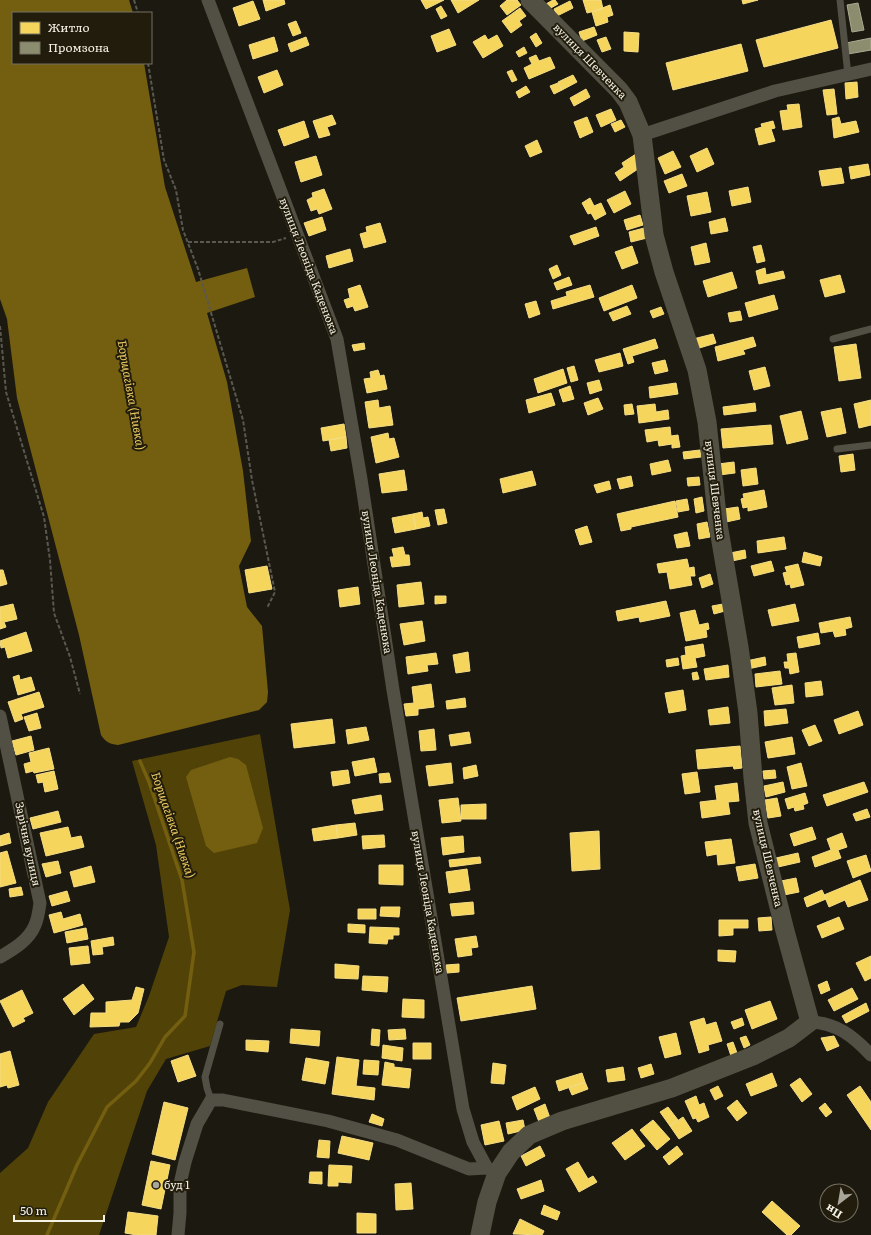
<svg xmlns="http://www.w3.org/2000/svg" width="871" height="1235" font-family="Literata,serif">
	<rect width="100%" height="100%" fill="#1c1910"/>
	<path fill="#514207" d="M260 734 290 910 277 987 242 985 226 991 210 1046 166 1059 147 1091 99 1235H0V1173L28 1148 48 1102 94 1034 136 1027 149 996 169 937 156 845 132 761Z"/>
	<path fill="#745f11" d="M0 0H129L133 13H13V63H144L165 187 196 282 247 268 255 297 207 313 227 382 243 471 251 541 239 566 247 607 262 626 268 692 267 702 259 710 118 745C109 744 106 742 101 735L79 635 17 398 7 319 0 299Z
		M230 757 238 759 246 765 263 828 257 843 214 853 206 846 186 777 191 770Z"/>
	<path fill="#f6d55c" stroke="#f5dd85" d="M263 0H284L285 4 266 11Z
		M421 0H444L426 9Z
		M451 0H479L458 13Z
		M507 0H517L521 5 507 15 500 6Z
		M553 0H555L558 4 549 9 546 4Z
		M583 0H601L603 9 587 13Z
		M742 0H758L743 4Z
		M253 1 260 19 239 26 233 8Z
		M570 1 573 8 557 16 554 9Z
		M610 5 613 15 607 17 608 22 596 26 592 12Z
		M441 6 447 16 441 19 436 9Z
		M520 8 526 16 519 21 522 25 511 33 502 21Z
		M831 20 838 48 764 67 756 40Z
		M296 21 301 33 293 36 288 24Z
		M594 27 597 35 582 41 579 32Z
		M449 29 456 45 437 52 431 36Z
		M624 32 639 33 638 52 624 51Z
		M536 33 542 43 536 47 530 37Z
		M485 35 488 40 497 35 503 46 483 58 473 42Z
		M274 37 278 51 253 59 249 45Z
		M306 37 309 45 291 52 288 44Z
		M606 37 611 49 602 52 597 40Z
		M741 44 748 71 673 90 666 63Z
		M524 47 527 53 519 57 516 52Z
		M536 55 539 61 550 57 555 68 529 79 524 68 532 64 529 58Z
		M277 70 283 85 264 93 258 77Z
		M512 70 517 80 512 82 507 72Z
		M573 75 577 82 562 90 558 82Z
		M857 82 858 97 846 99 845 83Z
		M558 83 562 90 554 94 550 86Z
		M526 86 530 92 519 98 516 92Z
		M586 89 590 97 574 106 570 98Z
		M834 89 837 114 827 115 823 90Z
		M799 104 802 127 783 130 780 111 788 110 787 105Z
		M611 109 616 120 601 127 596 115Z
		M332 115 336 124 327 127 330 135 319 138 313 121Z
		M587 117 593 132 580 138 574 122Z
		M839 117 841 124 856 121 859 132 834 138 832 119Z
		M621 120 625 127 615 132 611 124Z
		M304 121 309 137 284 146 278 130Z
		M773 121 775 128 771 129 775 141 759 145 755 129 762 127 761 124Z
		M537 140 542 152 530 157 525 146Z
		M707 148 714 164 697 172 690 156Z
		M673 151 681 167 665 174 658 158Z
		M636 154 638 169 620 181 615 173 624 167 622 163Z
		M316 156 322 175 301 182 295 162Z
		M868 164 870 175 851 179 849 167Z
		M841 168 844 183 822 186 819 171Z
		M682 174 687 186 669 193 664 181Z
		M748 187 751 202 732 206 729 191Z
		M324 189 332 209 319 214 317 209 311 211 307 200 313 197 312 193Z
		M625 191 631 204 614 213 607 200Z
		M707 192 711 212 691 216 687 196Z
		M590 198 594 206 601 203 606 214 595 220 591 213 588 214 582 203Z
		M640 215 643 225 627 230 624 220Z
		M322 217 326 230 309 236 304 223Z
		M725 218 728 231 711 234 709 222Z
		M380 223 386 242 364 248 360 234 367 232 366 227Z
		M596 227 599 236 574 245 570 236Z
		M644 228 647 238 631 242 629 232Z
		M706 243 710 262 695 265 691 247Z
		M761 245 765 261 757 263 753 247Z
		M632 246 638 263 622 269 615 252Z
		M350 249 353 261 329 268 326 256Z
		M557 265 561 275 553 279 549 269Z
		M765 268 766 275 783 271 785 278 759 284 756 271Z
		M732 272 737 288 708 297 703 281Z
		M840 275 845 292 825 297 820 280Z
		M569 277 572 285 557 290 554 283Z
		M360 285 368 307 355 311 353 306 347 308 344 300 350 298 348 289Z
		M590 285 594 297 553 309 551 301 567 296 566 292Z
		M632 285 637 298 604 311 599 298Z
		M774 295 778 309 749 317 745 303Z
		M536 301 540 314 529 318 525 304Z
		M627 306 631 314 613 321 609 313Z
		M661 307 664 314 653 318 650 311Z
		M740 311 742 320 730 322 728 313Z
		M713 334 716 343 696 349 693 339Z
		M753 337 756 346 743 350 745 354 718 361 715 347Z
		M655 339 658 348 632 356 634 362 628 364 623 349Z
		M364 343 365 349 354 351 352 345Z
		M856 344 861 378 839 381 834 347Z
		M620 353 623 366 599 372 595 360Z
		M665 360 668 371 655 374 652 363Z
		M574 366 578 380 571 382 567 368Z
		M765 367 770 386 754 390 749 371Z
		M563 369 567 383 538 393 534 379Z
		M378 370 380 376 384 375 387 389 367 393 364 379 371 378 370 372Z
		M599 380 602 390 590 394 587 383Z
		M676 383 678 394 650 398 649 387Z
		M570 386 574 399 563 402 559 390Z
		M551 393 555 405 529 413 526 400Z
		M598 398 603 409 588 415 584 403Z
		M378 400 379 408 390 406 393 425 369 428 365 402Z
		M871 400V425L859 428 854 404Z
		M755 403 756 411 724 415 723 407Z
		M632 404 634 414 625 415 624 405Z
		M655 404 656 412 668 410 669 419 639 423 637 406Z
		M841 408 846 433 827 437 821 412Z
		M801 411 808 439 787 444 780 416Z
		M344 424 346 437 323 441 321 428Z
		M771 425 773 444 723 448 721 429Z
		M670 427 671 436 678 435 680 447 672 448V444L659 446 658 440 647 442 645 430Z
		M388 433 389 439 394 438 399 457 376 463 371 437Z
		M346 437 347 448 331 451 329 440Z
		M700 450 701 457 684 459 683 452Z
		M853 454 855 470 841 472 839 456Z
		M668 460 671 471 652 475 650 464Z
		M734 462 735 473 719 475 718 464Z
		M756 468 758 484 743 486 741 470Z
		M404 470 407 490 382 493 379 474Z
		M532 471 536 485 503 493 500 479Z
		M631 476 633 486 620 489 617 479Z
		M699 477 700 485 688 486 687 478Z
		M609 481 611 489 597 493 594 485Z
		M764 490 767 507 748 511V507L743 508 741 499 744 498 743 494Z
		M702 497 704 511 696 513 694 499Z
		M687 499 689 510 678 512 676 501Z
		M675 501 678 517 631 527V529L621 531 617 514Z
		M738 507 740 519 726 522 724 509Z
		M444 509 447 523 438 525 435 510Z
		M422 512 423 518 428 517 430 526 416 529 413 514Z
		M413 514 416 529 395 533 392 518Z
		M707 522 710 537 699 539 697 524Z
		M587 526 592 542 580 545 575 530Z
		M687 532 690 546 677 548 674 535Z
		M784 537 786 549 758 553 757 541Z
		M403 547 405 555H409L410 565 392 567 390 557H394L392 549Z
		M745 550 746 558 732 561 730 553Z
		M804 552 822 557 820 566 802 562Z
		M687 559 689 568 694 567 695 576H690L692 585 670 589 667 572 659 573 657 564Z
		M771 561 774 571 754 576 751 566Z
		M798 564 804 585 791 588 790 584 786 585 783 573 787 572 785 567Z
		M267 566 272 589 249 593 245 570Z
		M0 570H3L7 584 0 586Z
		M710 574 713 584 702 588 699 578Z
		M421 582 424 604 399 607 397 585Z
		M358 587 360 604 340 607 338 590Z
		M435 596H446V603L435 604Z
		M666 601 670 616 640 622 639 617 618 621 616 611Z
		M13 604 17 619 4 622 6 627 0 629V607Z
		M723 604 725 611 714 614 712 606Z
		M795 604 799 621 772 626 768 610Z
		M695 610 699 625 708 623 709 629 706 630 707 637 686 641 680 613Z
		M850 617 852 627 845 629 846 635 835 637 833 631 821 633 819 623Z
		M422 621 425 641 404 645 400 624Z
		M26 632 32 651 8 658 5 647 1 648 0 641Z
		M818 633 820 644 799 648 797 637Z
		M703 644 705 656 695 658 697 667 683 669 681 656 686 655 685 647Z
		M468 652 470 671 456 673 453 655Z
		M436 653 438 664 427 665 428 671 408 674 406 657Z
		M796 653 799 672 790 674 789 668H785L784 662H788L787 654Z
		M765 657 766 665 748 669 746 661Z
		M678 658 679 665 667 667 666 660Z
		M728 665 729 677 706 680 704 669Z
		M780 671 782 684 756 687 755 674Z
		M697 672 699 679 693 680 692 673Z
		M19 675 20 680 31 677 35 690 18 695 13 677Z
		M821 681 823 695 806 697 805 683Z
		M431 684 434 707 418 709V715L406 716 404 704 414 703 412 687Z
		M792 685 794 703 775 705 772 688Z
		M683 690 686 710 669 713 665 693Z
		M39 692 44 707 21 714 23 719 15 722 8 702Z
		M465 698 466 707 447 709 446 701Z
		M728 707 730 723 710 725 708 710Z
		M786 709 788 723 765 726 764 711Z
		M858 711 863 725 839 734 834 720Z
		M37 713 41 728 29 731 24 717Z
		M332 719 335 743 294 748 291 724Z
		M815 725 822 741 809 746 802 730Z
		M366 727 369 740 348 744 346 730Z
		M434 729 436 750 421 751 419 731Z
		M469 732 471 743 451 746 449 735Z
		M31 736 34 750 16 755 12 741Z
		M792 737 795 754 768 758 765 742Z
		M740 746 742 768 734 769 733 766 698 769 696 750Z
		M49 748 54 769 34 773 33 771 26 773 24 764 31 762 29 753Z
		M374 758 377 772 355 776 352 762Z
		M451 763 453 783 429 786 426 766Z
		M801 763 807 786 792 789 787 767Z
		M476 765 478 776 464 779 463 768Z
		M348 770 350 783 333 786 331 772Z
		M775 770 776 778 764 779 763 771Z
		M54 771 58 789 45 792 43 782 38 783 36 775Z
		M697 772 700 792 685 794 682 774Z
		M389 773 391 782 380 783 379 774Z
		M783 782 785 792 766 797 764 786Z
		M864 782 868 792 827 806 823 795Z
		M737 783 739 801 728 802 730 814 702 818 700 802 717 800 715 786Z
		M805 793 808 803 803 805 804 809 795 811 794 807 788 809 785 799Z
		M381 795 383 810 355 814 352 800Z
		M458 798 461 821 442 823 439 800Z
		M777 798 781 816 768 818 765 800Z
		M486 804V819H461V805Z
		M867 809 870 817 856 821 853 814Z
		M58 811 61 822 33 829 30 818Z
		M355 823 357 835 338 838 336 825Z
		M336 825 338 838 314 841 312 829Z
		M68 827 71 838 81 836 84 847 46 856 40 833Z
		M812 827 816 839 794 846 790 834Z
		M599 831 600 869 572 871 570 833Z
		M9 833 11 843 0 846V836Z
		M842 833 847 847 838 850 841 858 815 867 812 857 831 850 827 839Z
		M384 835 385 847 363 849 362 836Z
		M463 836 464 852 443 855 441 838Z
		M731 839 735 863 718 865 717 854 707 856 705 842Z
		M7 851 16 883 0 887V853Z
		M798 853 800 862 778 867 776 858Z
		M866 855 871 871 853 878 847 861Z
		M480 857 481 863 450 867 449 860Z
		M58 861 61 873 46 877 42 864Z
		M755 864 758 878 739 881 736 867Z
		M379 865H403V885L379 884Z
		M91 866 95 882 74 887 70 872Z
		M467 869 470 890 449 893 446 872Z
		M796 878 799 892 784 895 781 881Z
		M860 880 868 900 848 907 845 900 829 907 824 895Z
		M21 887 23 895 10 897 9 889Z
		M822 890 826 899 807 907 804 898Z
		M67 891 70 901 52 906 49 896Z
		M473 902 474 914 452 916 450 904Z
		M381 907H400L399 917 380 916Z
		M358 909H376V919H358Z
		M61 912 63 919 80 914 83 925 54 933 49 915Z
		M771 917 772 930 759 931 758 918Z
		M839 917 844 929 822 938 817 926Z
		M719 920H748V928H733V935L719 936Z
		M348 924 365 925V933L348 932Z
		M370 927 399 928V935H393V939H388L387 944 369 943Z
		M86 928 88 939 67 943 65 932Z
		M476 936 478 947 471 948 472 955 458 957 455 939Z
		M113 937 114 945 102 947 103 954 93 955 91 941Z
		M88 946 90 963 71 965 69 948Z
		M718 950 736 951 735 962 718 961Z
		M871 956V978L865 981 856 963Z
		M335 964 359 966 358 979 335 978Z
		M459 964V972L447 973 446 965Z
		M363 976 388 977 387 992 362 990Z
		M827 981 830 990 821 994 818 985Z
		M83 984 94 999 74 1015 63 999Z
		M532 986 536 1009 461 1021 457 998Z
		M136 987 144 989 138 1013 129 1022H120L119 1026 90 1027 91 1013H106V1002L132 1000Z
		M852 988 858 999 834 1011 828 1000Z
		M22 990 33 1013 23 1018 25 1021 13 1027 0 1001Z
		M403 999 424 1000V1018L402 1017Z
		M770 1001 777 1019 752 1029 745 1010Z
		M866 1003 869 1011 846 1023 842 1016Z
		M704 1018 706 1025 716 1022 722 1041 708 1045 709 1050 699 1053 690 1022Z
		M742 1018 744 1025 734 1029 731 1022Z
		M291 1029 320 1031 319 1046 290 1043Z
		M372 1029 380 1030 379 1046 371 1045Z
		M405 1029 406 1039 389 1040 388 1030Z
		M676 1033 681 1054 665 1058 659 1037Z
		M746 1036 750 1045 744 1048 740 1038Z
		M834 1036 839 1046 827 1051 821 1038Z
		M246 1040 269 1041 268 1052 246 1050Z
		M733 1042 737 1053 731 1056 727 1044Z
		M413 1043H431V1059H413Z
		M383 1045 403 1048 402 1061 382 1058Z
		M10 1051 19 1085 8 1088 7 1085 0 1087V1054Z
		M188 1055 196 1076 178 1082 171 1061Z
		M337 1057 359 1060 356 1086 375 1088 374 1100 332 1094Z
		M306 1058 329 1062 325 1084 302 1080Z
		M364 1060 379 1061 378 1075 363 1074Z
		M385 1062 394 1064V1067L411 1069 409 1088 382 1085Z
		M493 1063 506 1065 504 1084 491 1083Z
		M651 1064 654 1074 641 1078 638 1068Z
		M623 1067 625 1080 608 1082 606 1070Z
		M582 1073 585 1082 559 1091 556 1081Z
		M772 1073 777 1086 751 1096 746 1084Z
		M800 1078 812 1094 802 1102 790 1085Z
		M585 1082 588 1089 572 1095 569 1088Z
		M718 1086 723 1096 715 1100 710 1090Z
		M860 1086 871 1102V1130L847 1095Z
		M535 1087 540 1099 517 1110 512 1097Z
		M696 1096 699 1105 704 1103 709 1117 698 1122 696 1118 693 1119 685 1101Z
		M737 1100 747 1113 737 1121 727 1108Z
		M164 1102 188 1108 175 1160 152 1154Z
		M825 1103 832 1112 826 1117 819 1108Z
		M545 1104 550 1118 539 1122 534 1109Z
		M668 1107 678 1120 670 1126 660 1112Z
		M372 1114 384 1119 382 1126 369 1122Z
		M683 1117 692 1131 679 1139 670 1126Z
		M523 1120 525 1130 508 1134 506 1123Z
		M653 1120 670 1139 657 1150 640 1130Z
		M499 1121 504 1141 485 1145 481 1125Z
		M632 1129 645 1146 625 1160 612 1143Z
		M342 1136 373 1143 369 1160 338 1153Z
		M319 1140 330 1141 329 1158 317 1157Z
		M540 1146 545 1156 526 1166 521 1156Z
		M677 1146 683 1154 669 1165 663 1157Z
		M151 1161 170 1165 161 1209 142 1205Z
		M578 1162 588 1179 593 1176 597 1182 579 1192 566 1169Z
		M329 1165 352 1166 351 1183 338 1182V1186H328Z
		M310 1172H322V1184L309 1183Z
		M541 1180 544 1191 521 1199 517 1189Z
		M411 1183 413 1209 396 1210 395 1184Z
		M772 1201 800 1226 791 1235H787L762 1212Z
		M544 1205 560 1212 557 1220 541 1214Z
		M128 1212 158 1216 156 1235H137L125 1233Z
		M357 1213 376 1214V1233H357Z
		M520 1219 544 1231 542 1235 513 1234Z"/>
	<path fill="#8c8c6e" stroke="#abaa92" d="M858 3 864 30 852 32 847 5Z
		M871 38V50L848 54 846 43Z"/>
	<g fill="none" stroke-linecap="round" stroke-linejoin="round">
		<path stroke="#745f11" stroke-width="3.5" d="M47 1235 77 1165 107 1107 136 1081 150 1063 165 1037 185 1016 194 952 182 880 149 782 140 761"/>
		<path stroke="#5a5850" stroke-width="2" stroke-dasharray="4 2" stroke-linecap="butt" d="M134 0 138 13
			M148 63 164 160 176 190 183 230 198 269 243 420 252 480 275 592 267 608
			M188 242H273L286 238
			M0 326 6 392 44 517 50 560 54 613 70 657 80 694"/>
		<path stroke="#524f44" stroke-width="7" d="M840 0 848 75
			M833 339 871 329
			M837 449 871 445
			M211 1100 207 1088 205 1077 220 1024"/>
		<path stroke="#524f44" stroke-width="13" d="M208 0 337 339 361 479 393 690 463 1109 473 1142 487 1168 497 1173
			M642 135 775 91 871 69
			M0 716 40 903C39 910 38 919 35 925 29 940 14 949 0 957
			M810 1022C837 1023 853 1036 871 1055
			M178 1235 180 1213V1184L185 1162 197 1124 211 1100H223L328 1121 397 1140 469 1169 487 1168"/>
		<path stroke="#524f43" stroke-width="19" d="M480 1235 487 1202 497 1173 511 1152 529 1135 562 1121 672 1088 753 1056 789 1038 810 1022 785 931 758 823 753 778 748 713 739 647 718 524 707 422 697 370 664 272 654 235 642 135 628 102 619 90 530 0"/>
	</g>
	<circle fill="#a8a59a" stroke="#211c0b" stroke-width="1.5" cx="156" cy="1185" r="4"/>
	<g text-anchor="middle" stroke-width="4" stroke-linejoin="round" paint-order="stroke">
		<g font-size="11" fill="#f4f1e5" stroke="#211c0b">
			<text transform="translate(590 61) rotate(46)" y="4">вулиця Шевченка</text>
			<text transform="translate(309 266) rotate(69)" y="4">вулиця Леоніда Каденюка</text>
			<text transform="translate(715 490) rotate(83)" y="4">вулиця Шевченка</text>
			<text transform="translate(377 582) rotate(81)" y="4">вулиця Леоніда Каденюка</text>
			<text transform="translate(28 844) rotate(78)" y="4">Зарічна вулиця</text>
			<text transform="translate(768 858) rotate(77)" y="4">вулиця Шевченка</text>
			<text transform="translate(428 902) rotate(80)" y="4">вулиця Леоніда Каденюка</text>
		</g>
		<g font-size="11" fill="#f4f1e5" stroke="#211c0b" text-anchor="start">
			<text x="164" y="1189">буд 1</text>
		</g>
		<g font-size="12" font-style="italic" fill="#ebca60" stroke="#211c0b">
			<text transform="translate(131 395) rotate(80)" y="4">Борщагівка (Нивка)</text>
			<text transform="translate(173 825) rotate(71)" y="4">Борщагівка (Нивка)</text>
		</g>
	</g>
	<rect x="12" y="12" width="140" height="52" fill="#211c0b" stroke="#757162"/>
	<rect x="20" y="22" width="20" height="12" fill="#f6d55c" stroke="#757162"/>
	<text x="48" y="32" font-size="12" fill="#f4f1e5">Житло</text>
	<rect x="20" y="42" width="20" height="12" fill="#8c8c6e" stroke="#757162"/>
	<text x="48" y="52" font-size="12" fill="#f4f1e5">Промзона</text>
	<g transform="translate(839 1203) rotate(211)"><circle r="19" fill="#211c0b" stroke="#757162"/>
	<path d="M0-3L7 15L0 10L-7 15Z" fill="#a8a59a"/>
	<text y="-6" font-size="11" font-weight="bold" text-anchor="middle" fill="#f4f1e5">Пн</text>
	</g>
	<path d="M14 1215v6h90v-6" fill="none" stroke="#f4f1e5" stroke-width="2"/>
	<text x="20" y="1215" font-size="12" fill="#f4f1e5" stroke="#211c0b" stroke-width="3" paint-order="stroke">50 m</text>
</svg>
